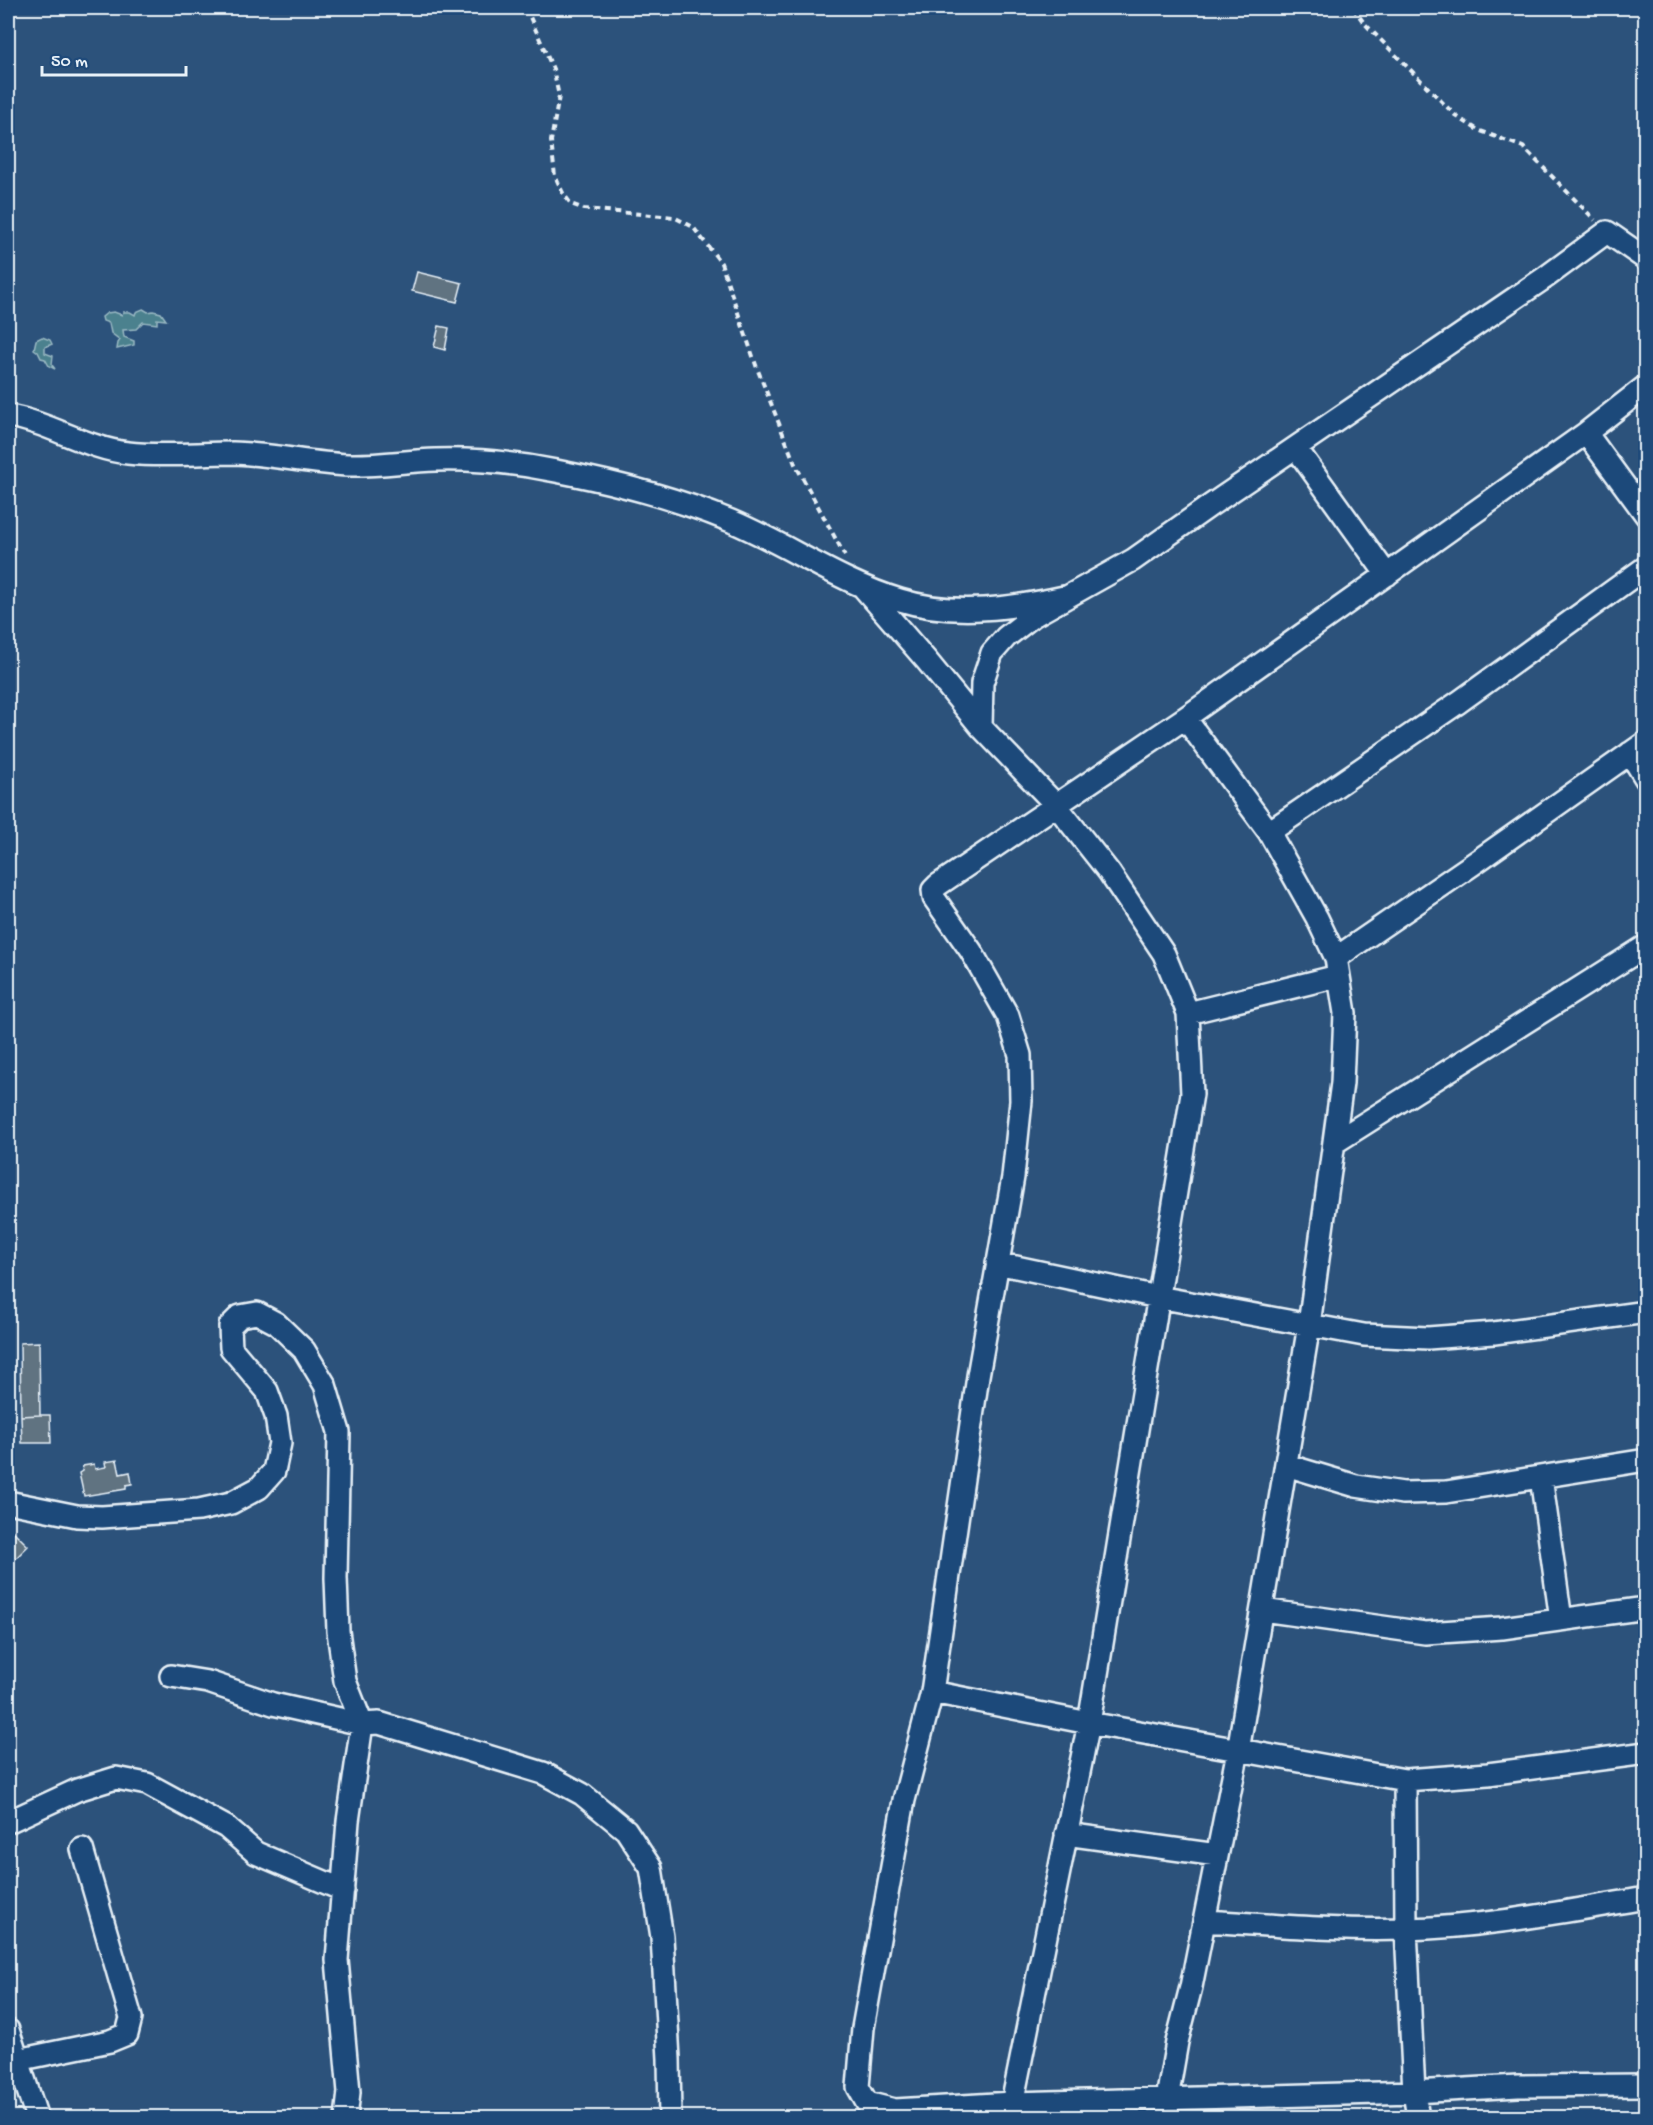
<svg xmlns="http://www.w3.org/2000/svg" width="1653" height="2125" font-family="'Gochi Hand',sans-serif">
	<rect width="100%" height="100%" fill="#2c527b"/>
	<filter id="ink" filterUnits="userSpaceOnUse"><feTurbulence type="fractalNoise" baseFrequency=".0167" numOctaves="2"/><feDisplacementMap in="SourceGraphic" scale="12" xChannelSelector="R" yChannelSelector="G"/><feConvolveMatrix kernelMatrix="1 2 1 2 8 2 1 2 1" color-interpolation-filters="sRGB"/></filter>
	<g filter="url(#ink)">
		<path fill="#4c818e" stroke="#9ab9c3" stroke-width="1.5" d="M143 309 148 312 153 311 161 313 166 320 157 319V324L143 322 136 329 123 330 124 337 134 341V345L117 349 118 343 120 340 111 333 109 323 103 321 102 317 107 313 114 312 122 315 123 312H130L135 315 136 312Z
			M42 337 50 340 52 344 45 347V353L53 356 52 365 55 369 49 366 45 359 41 358 38 352 34 349 36 340Z"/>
		<path fill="#617381" stroke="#e8f1f8" stroke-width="1.5" d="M417 272 462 283 457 302 412 291Z
			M439 326 449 328 445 350 434 347Z
			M39 1342 40 1415 21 1416 20 1343Z
			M40 1415H50L51 1443H22L21 1416Z
			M117 1460 120 1474 130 1472 132 1484 126 1485V1489L84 1496 79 1473 82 1471 83 1466 94 1464 95 1469 106 1467 105 1462Z
			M8 1526 28 1546 15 1559 8 1553Z"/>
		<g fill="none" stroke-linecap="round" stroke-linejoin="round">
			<defs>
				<path id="minor" d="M8 416C49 422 87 449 128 453 163 457 198 453 233 453 271 454 309 463 348 465 377 466 406 461 436 460 475 459 517 463 556 471 613 482 678 499 731 521 788 545 840 582 900 600 954 617 1015 608 1069 596
					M1586 433 1646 386
					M1296 448 1387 575
					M1646 515 1586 433 1185 718 938 885 933 890 934 898 971 951 1008 1016 1020 1055 1021 1101 1013 1177 978 1376 932 1692 904 1800 863 2028 858 2087 867 2103 895 2110 1012 2103 1414 2092 1518 2086 1646 2085
					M862 586 927 661 981 727 1056 805 1109 872 1164 954 1188 1013 1192 1094 1089 1723 1010 2114
					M981 727 982 683 992 653 1006 637 1033 616 1133 560 1211 505 1546 277 1607 232 1646 259
					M1630 753 1646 779
					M1269 832 1459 702 1646 567
					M1336 958 1476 862 1646 742
					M1188 1013 1338 976
					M1334 1143 1646 946
					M997 1263 1158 1297 1364 1335 1428 1338 1494 1333 1646 1312
					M1286 1465 1356 1486 1403 1493 1446 1492 1646 1460
					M1541 1477 1561 1620
					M8 1502 77 1516 102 1517 199 1510 231 1503 259 1488 274 1471 280 1443 276 1416 267 1391 231 1348 230 1326 240 1316 257 1313 276 1323 304 1350 325 1385 339 1432 336 1578 338 1631 345 1681 362 1724 379 1723 543 1773 582 1794 626 1830 651 1868 662 1937 669 2059 670 2118
					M1262 1610 1425 1633 1502 1628 1646 1608
					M171 1676 208 1682 273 1704 362 1724 348 1821 337 1960 349 2092 346 2118
					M932 1692 1089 1723 1405 1780 1488 1774 1646 1753
					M1405 1780 1406 1929 1414 2092 1418 2118
					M8 1822 77 1790 116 1778 147 1784 226 1827 256 1853 343 1890
					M1066 1834 1217 1855
					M1204 1921C1271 1925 1338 1931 1405 1929 1486 1927 1566 1911 1646 1898
					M8 2030 37 2118
					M8 2062 110 2041 127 2034 131 2018 82 1849
					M1167 2099 1177 2042 1191 1987 1238 1751 1309 1325 1342 1083 1345 1013 1336 958 1317 918 1269 832 1185 718"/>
			</defs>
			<use href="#minor" stroke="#e8f1f8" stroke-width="26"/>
			<path stroke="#e8f1f8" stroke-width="4" stroke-dasharray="6 4.5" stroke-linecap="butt" d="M526 8 553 69 559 96 551 141 555 176 563 193 571 204 584 209 674 217 693 227 721 263 757 368 795 464 845 556
				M1353 8 1365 24 1456 116 1478 130 1523 147 1595 220"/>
			<use href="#minor" stroke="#1f4a7a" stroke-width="21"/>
		</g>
	</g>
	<rect width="1653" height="2125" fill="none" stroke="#1f4a7a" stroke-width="30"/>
	<rect x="15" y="15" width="1623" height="2095" fill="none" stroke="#e8f1f8" stroke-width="2" filter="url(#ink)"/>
	<path d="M42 66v9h144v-9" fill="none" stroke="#e8f1f8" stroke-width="3"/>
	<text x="51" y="66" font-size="18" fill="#e8f1f8" stroke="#1f4a7a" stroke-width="4.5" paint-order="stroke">50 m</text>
</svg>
